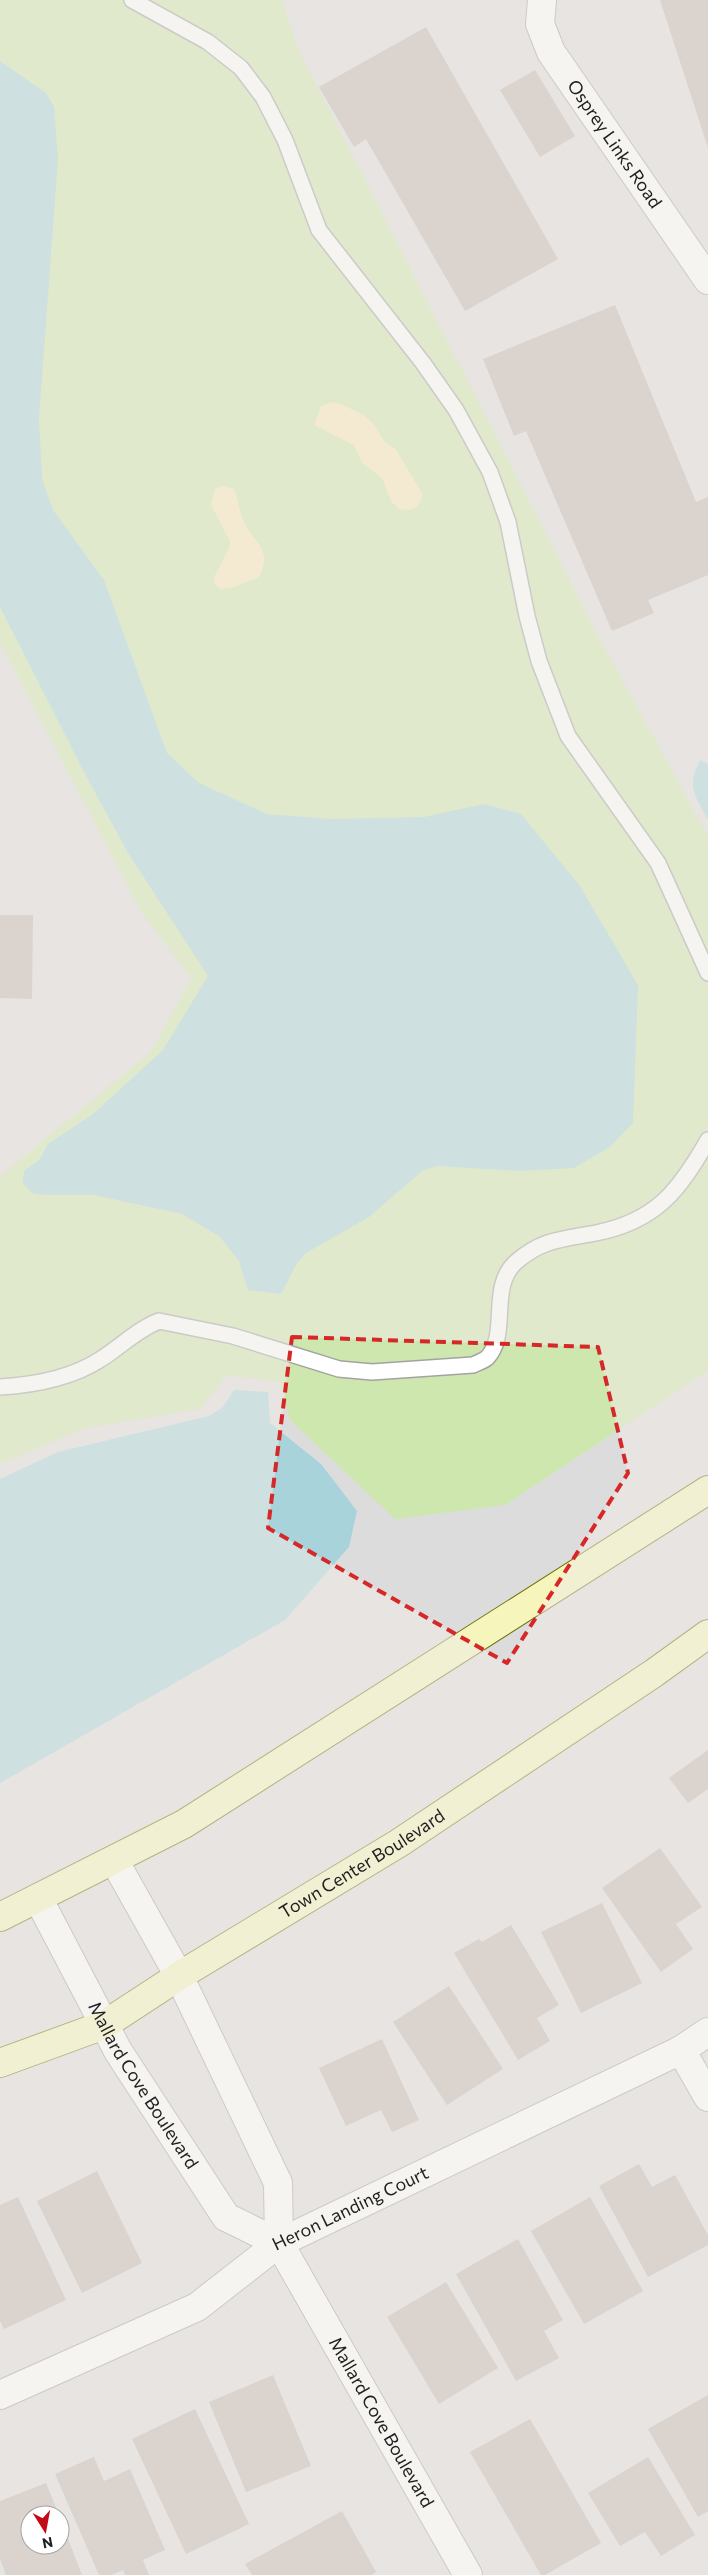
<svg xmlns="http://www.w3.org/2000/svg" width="708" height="2575" font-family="Commissioner,sans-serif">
	<rect width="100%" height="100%" fill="#efebe6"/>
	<path fill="#dddcdc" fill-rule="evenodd" d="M0 0H708V2575H0ZM30 2515H60V2545H30Z"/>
	<path fill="#cee7ae" d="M0 0H282L298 49 601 641 708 836V1371L505 1505 395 1519 290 1420 280 1382 227 1375 200 1409 85 1428 0 1464V1176L151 1052 191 978 142 913 0 643Z"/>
	<path fill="#fbe9b8" d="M333 402C346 406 366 414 374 425 381 434 383 445 395 448L423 495 417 507 410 510 399 509 391 501 382 478 362 463 354 445 314 425 321 406Z
		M221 486 234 489C238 499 239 510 243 520 252 543 274 547 259 577L231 588 221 589 215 584 214 577 229 549 230 541 211 505 215 489Z"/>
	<path fill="#a8d3db" d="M0 61 46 93 54 107 58 159 39 418 42 479 53 510 104 580 167 753 199 783 267 814 331 819 424 817 484 804 521 814 580 886 638 985 633 1123 610 1147 574 1168 519 1171 437 1166 422 1171 369 1217 306 1253 297 1263 281 1294 248 1290 239 1261 220 1237 182 1214 94 1195H46L32 1193 23 1183 24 1171 39 1160 48 1144 93 1114 163 1050 208 976 128 853 85 774 0 607Z
		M700 760 708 764V820C695 795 686 787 700 760Z
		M234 1390 268 1392 270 1423 321 1464 357 1511 349 1547 285 1620 0 1783V1479L58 1452 209 1416 222 1408Z"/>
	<path fill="#c0b7b2" d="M660 0H708V148Z
		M426 27 558 259 465 311 366 139 354 147 319 87Z
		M535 70 575 136 540 157 500 90Z
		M615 305 696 502 708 497V575L648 600 654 613 612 631 526 431 514 436 483 359Z
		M0 915H33L32 999 0 998Z
		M708 1750V1789L688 1803 669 1778Z
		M660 1848 702 1907 676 1924 693 1949 661 1972 602 1888Z
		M602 1903 642 1983 581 2013 541 1932Z
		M511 1925 559 2005 537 2018 550 2041 518 2060 454 1953 479 1939 482 1942Z
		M449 1986 503 2069 447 2105 393 2022Z
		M382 2039 419 2120 392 2132 381 2110 346 2126 319 2068Z
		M639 2164 652 2187 675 2175 708 2235V2245L648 2277 599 2186Z
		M97 2171 142 2263 82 2293 37 2201Z
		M18 2197 66 2300 4 2329 0 2321V2205Z
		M590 2197 643 2291 584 2324 531 2231Z
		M518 2239 563 2320 544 2331 559 2358 516 2381 456 2274Z
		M446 2282 498 2368 439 2404 387 2317Z
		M273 2375 311 2466 246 2492 209 2402Z
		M708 2395V2511L698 2517 648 2429Z
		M195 2409 249 2524 186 2554 132 2439Z
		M530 2419 601 2543 545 2575H541L470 2452Z
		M94 2457 104 2481 130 2469 165 2550 143 2560 149 2575H125L123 2570 111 2575H99L55 2474Z
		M648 2457 695 2535 661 2556 645 2532 620 2546 588 2493Z
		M46 2483 59 2515H30V2545H60V2518L82 2575H6L0 2559V2501Z
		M342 2511 376 2572 371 2575H252L245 2564Z"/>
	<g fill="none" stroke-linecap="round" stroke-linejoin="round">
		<defs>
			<path id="lane" d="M132 0 208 42 241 68 263 97 285 140 319 230 423 363 456 410 490 472 508 522 527 616 539 661 568 736 658 863 708 973
				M0 1387C34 1385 72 1378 101 1359 120 1347 138 1329 159 1321L233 1336 339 1369 372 1372 473 1365C477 1363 483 1361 487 1358 510 1334 488 1287 516 1262 542 1239 564 1239 596 1233 656 1221 679 1191 708 1140"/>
			<g id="street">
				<path id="s1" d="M542 0 540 24 551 52 708 280"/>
				<path id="s2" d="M114 1860 179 1976 278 2183 279 2243 468 2575"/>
				<path id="s3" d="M38 1898 118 2051 226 2217 279 2243"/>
				<path d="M681 2050 708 2097"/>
				<path id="s4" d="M0 2395 197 2307 279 2243 681 2050 708 2032"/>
			</g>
			<g id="secondary">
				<path d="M0 1917 184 1824 708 1490"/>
				<path id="s5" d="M0 2063 104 2025 179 1976 399 1843 654 1673 708 1634"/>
			</g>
		</defs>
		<use href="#lane" stroke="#a3a3a3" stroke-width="18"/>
		<use href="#street" stroke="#a3a3a3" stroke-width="30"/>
		<use href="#secondary" stroke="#6d720a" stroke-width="30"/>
		<use href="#lane" stroke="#fff" stroke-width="15"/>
		<use href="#street" stroke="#fff" stroke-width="28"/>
		<use href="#secondary" stroke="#f6f6bc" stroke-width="28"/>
	</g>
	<path d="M0 0H708V2575H0ZM292 1337 598 1347 628 1473 507 1663 268 1528Z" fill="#efebe6" fill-opacity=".55" fill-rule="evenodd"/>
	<path fill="none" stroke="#d62828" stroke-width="4" stroke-dasharray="10 6" stroke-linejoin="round" d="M292 1337 598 1347 628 1473 507 1663 268 1528Z"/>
	<g text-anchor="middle" stroke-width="4.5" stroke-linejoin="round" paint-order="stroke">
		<g font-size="18" fill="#1f1f1f" stroke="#fff">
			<text dy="6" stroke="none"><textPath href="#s1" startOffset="166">Osprey Links Road</textPath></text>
			<text dy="6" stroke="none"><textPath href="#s5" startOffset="415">Town Center Boulevard</textPath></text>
			<text dy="6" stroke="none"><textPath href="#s3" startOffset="215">Mallard Cove Boulevard</textPath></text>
			<text dy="6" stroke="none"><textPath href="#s4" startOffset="399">Heron Landing Court</textPath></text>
			<text dy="6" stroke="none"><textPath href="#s2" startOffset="629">Mallard Cove Boulevard</textPath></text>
		</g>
	</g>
	<g transform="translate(45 2530) rotate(169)"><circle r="24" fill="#ffffff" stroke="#a5a5a5"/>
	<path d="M0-4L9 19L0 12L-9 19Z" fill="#c40a16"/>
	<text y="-8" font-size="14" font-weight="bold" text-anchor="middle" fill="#1f1f1f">N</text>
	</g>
</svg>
